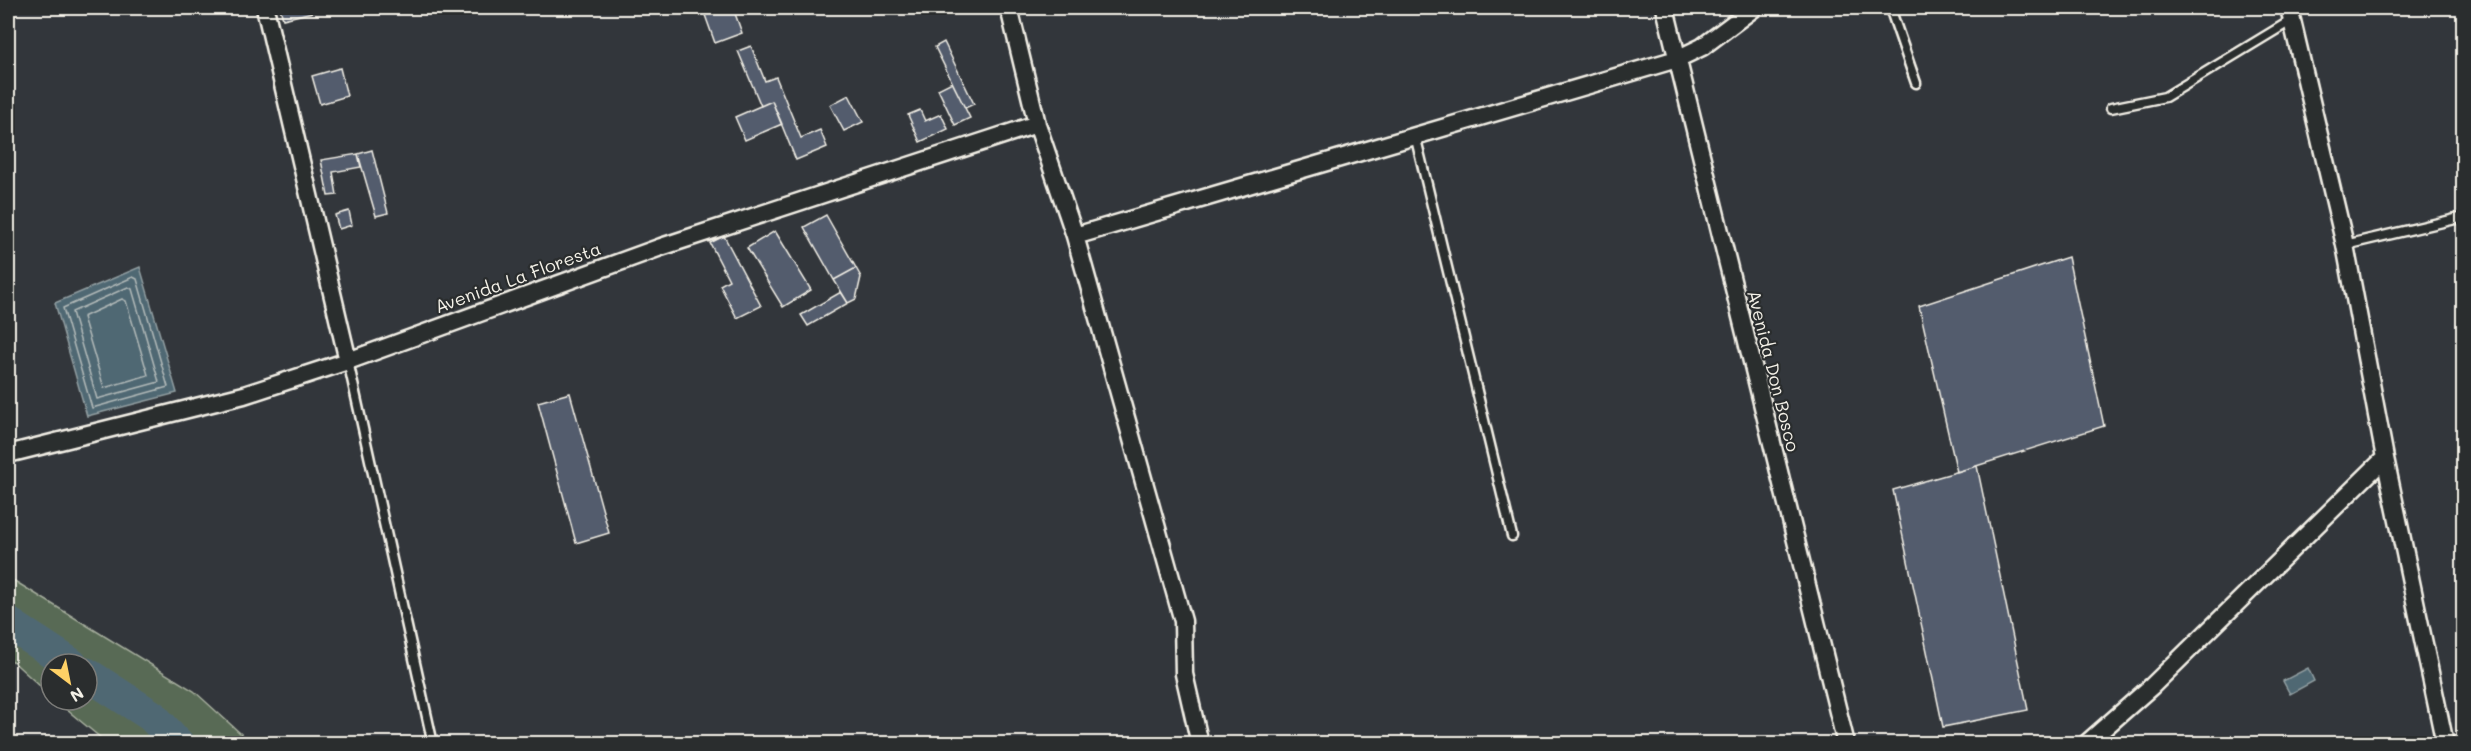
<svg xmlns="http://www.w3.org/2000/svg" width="2471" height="751" font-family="Mali,sans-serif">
	<rect width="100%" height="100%" fill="#32363b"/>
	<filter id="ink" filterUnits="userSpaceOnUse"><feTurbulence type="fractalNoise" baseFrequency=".0167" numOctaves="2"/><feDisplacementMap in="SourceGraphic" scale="12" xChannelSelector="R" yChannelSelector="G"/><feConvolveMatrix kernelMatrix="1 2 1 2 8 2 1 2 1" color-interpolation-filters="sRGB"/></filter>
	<g filter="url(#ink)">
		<path fill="#596b55" stroke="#a6ae9e" stroke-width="1.5" d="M8 577 194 691 251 743H107L55 700H87V664H51V696L8 657Z"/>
		<path fill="#506873" stroke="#929fa2" stroke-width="1.5" d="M140 267 177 393 87 416 55 303Z
			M2308 668 2314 681 2290 694 2283 681Z"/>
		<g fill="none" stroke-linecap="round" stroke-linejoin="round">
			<path stroke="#b2bab9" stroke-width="1.5" d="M133 277 137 279 168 387 92 408 63 308Z
				M128 287 132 289 159 382 97 399 72 312Z
				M122 299 126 301 148 375 104 388 83 317Z"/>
			<path stroke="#506873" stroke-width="33" d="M8 623 71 664
				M87 674 152 716 178 744"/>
		</g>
		<path fill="#535c6d" stroke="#f4f1e8" stroke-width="1.5" d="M280 8H330L283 19Z
			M727 8H733L742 33 715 43 705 15Z
			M944 42 974 104 965 108 935 47Z
			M751 46 765 81 776 77 801 138 820 130 827 147 796 160 772 101 761 106 738 51Z
			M340 68 347 96 320 104 312 76Z
			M952 82 970 118 955 125 938 89Z
			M849 95 863 122 844 131 830 105Z
			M772 101 782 124 745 140 735 117Z
			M920 110 925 121 941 114 948 129 920 142 908 115Z
			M372 150 388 213 376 216 358 154Z
			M358 154 361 167 333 172 337 195 328 196 321 160Z
			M349 211 352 225 339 229 335 215Z
			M826 215 856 268 834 280 804 227Z
			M775 231 811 290 783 307 747 248Z
			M724 236 761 306 737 318 720 285 729 280 710 243Z
			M2068 257 2104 426 1957 472 1919 306Z
			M856 268 861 277 856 299 848 303 834 280Z
			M841 292 848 303 808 326 801 315Z
			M570 393 609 533 576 543 538 402Z
			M1977 466 2028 710 1943 727 1893 490Z"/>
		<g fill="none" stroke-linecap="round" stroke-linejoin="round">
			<defs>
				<path id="service" d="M1890 8 1916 83
					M2111 108 2165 97 2292 20
					M1415 135 1512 536
					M2345 245 2464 217
					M348 361 433 744"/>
				<path id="minor" d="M265 8 348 361
					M1009 8 1037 124 1075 236 1183 621 1184 674 1200 744
					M1665 8 1846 744
					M2289 8 2345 245 2385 458 2445 744
					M1075 236 1677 59 1702 47 1754 8
					M8 454 244 395 348 361 661 247 1037 124
					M2086 744 2152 686 2385 458"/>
			</defs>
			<use href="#service" stroke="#f4f1e8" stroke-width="13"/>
			<use href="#minor" stroke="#f4f1e8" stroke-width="21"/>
			<use href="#service" stroke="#2a2d2e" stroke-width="8"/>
			<use href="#minor" stroke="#2a2d2e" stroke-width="16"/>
		</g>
	</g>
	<g text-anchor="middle" stroke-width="4.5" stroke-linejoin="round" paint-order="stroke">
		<g font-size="18" fill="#f4f1e8" stroke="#2a2d2e">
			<text transform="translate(518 278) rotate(-20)" y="6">Avenida La Floresta</text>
			<text transform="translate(1773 371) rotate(76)" y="6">Avenida Don Bosco</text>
		</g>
	</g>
	<rect width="2471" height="751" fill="none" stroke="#2a2d2e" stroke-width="30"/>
	<rect x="15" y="15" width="2441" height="721" fill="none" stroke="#f4f1e8" stroke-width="2" filter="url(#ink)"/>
	<g transform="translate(69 682) rotate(148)"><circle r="28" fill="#2a2d2e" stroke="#7b7b78" stroke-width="1.5"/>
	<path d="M0-4.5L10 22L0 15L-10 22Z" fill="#ffd166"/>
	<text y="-9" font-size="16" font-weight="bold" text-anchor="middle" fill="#f4f1e8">N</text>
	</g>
</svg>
